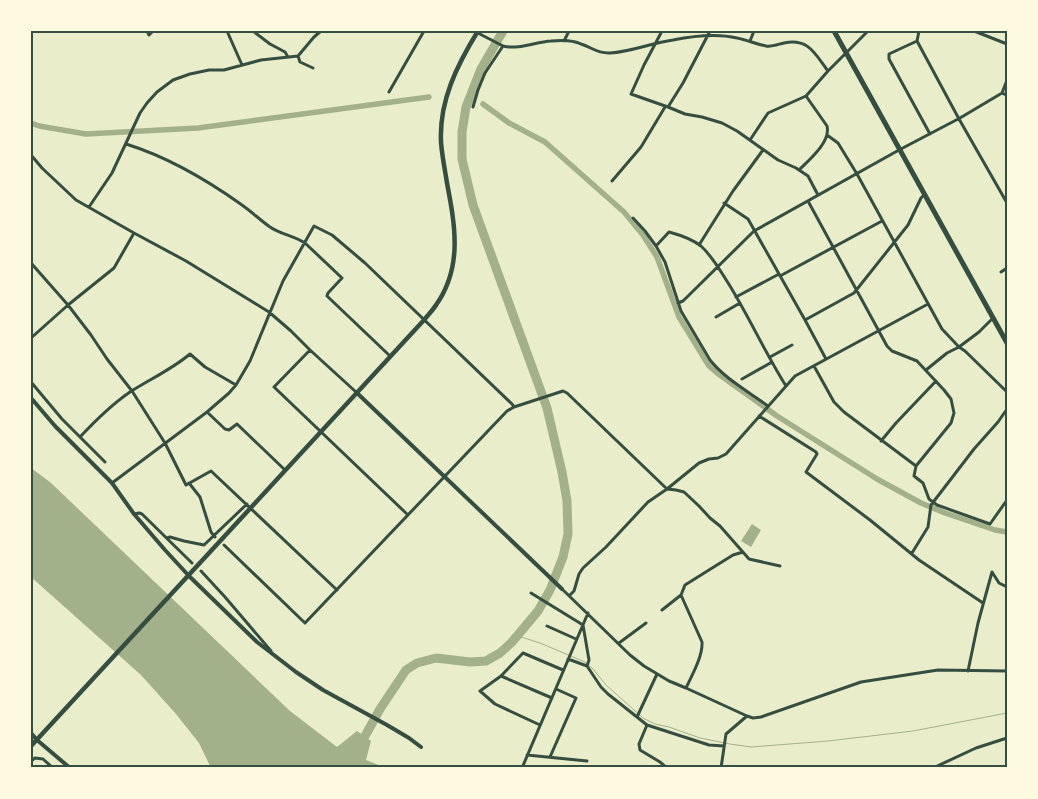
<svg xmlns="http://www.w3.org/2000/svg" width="1038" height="799" font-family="'Roboto Serif',serif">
	<rect width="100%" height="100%" fill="#e9edc9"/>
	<path fill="#a3b18a" d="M31 468 50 482 290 711 337 747 357 731 371 741 366 760 386 768H211L199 743 176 714 141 675 31 577Z
		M752 524 761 530 751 547 741 541Z"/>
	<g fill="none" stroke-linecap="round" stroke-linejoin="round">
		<path stroke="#a3b18a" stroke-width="1" d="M518 636 540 643 585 662 593 669 606 685 643 718 655 724 669 727 700 738 730 744 751 747 828 741 913 731 1007 713"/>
		<path stroke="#a3b18a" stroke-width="5.5" d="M483 104 509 123 545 142 624 212 643 235 657 257 679 317 709 366 717 373 777 416 877 479 921 503 945 513 995 530 1007 532
			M31 123 39 126 86 134 198 128 429 97"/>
		<path stroke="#a3b18a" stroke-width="9" d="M359 747 380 709 406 670 417 663 436 658 470 662 486 661 500 653 512 642 538 611 550 590 563 557 568 534 567 501 562 472 547 408 473 205 462 159V132L466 107 481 69 503 31"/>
		<path stroke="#344e41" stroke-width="3" d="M147 31 149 35 153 31
			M227 31 242 65
			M253 31 270 44 285 52 288 57
			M662 31 644 65 631 94 668 107 685 114 702 117 722 123 737 131 778 160 796 168 808 176 818 195
			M919 31 917 41 959 119 1007 203
			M974 31 1007 44
			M564 41 569 31
			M750 41 754 31
			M917 41 889 54V59L930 134
			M503 46C519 50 535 42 551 41 561 40 573 40 581 44 591 47 598 54 610 53 631 52 651 43 673 40 693 36 716 33 737 38 747 40 756 44 766 46 772 47 779 44 784 43 809 38 815 54 828 71
			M298 56 300 62 313 68
			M389 92 424 31
			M1002 93 1007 95
			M473 107 478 90 485 73 503 46 474 31
			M668 107 683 83 710 31
			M827 135 838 143 857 174 942 329 959 347 965 351 1007 392
			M750 140 768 113 806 96 828 71 868 31
			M126 144C168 157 207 180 242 205 252 212 260 220 270 227 280 234 294 236 305 243L342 278 328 293 327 296 390 356
			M31 155 42 168 76 200 134 233 186 261 269 312 291 331 310 350 356 392
			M799 170C809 160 831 142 827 126L806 96
			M612 181 641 147 665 107
			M808 201 887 346 892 351 917 361 944 390 951 399 954 413 951 423 916 466 914 476 923 483 929 499 937 505 990 524 1007 500
			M724 203 748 219 805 320 826 359
			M89 207 112 173 140 113 147 103 157 92 173 80 190 74 209 70H224L261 60 298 56 314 37 321 31
			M633 218 645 231 656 246 665 262 681 311 710 360C724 378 749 392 768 406
			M699 245 733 191 763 150
			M656 246 669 232C680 235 692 239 701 246 713 257 721 272 730 286 750 319 766 354 786 386
			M31 263 68 305 91 335 107 359 132 391 165 443 186 485 211 471 337 590
			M1001 272 1007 268
			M780 276 882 221
			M736 297 779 274
			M678 303 683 301 754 231 899 150 960 118 1002 93 1007 80
			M716 317 740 303
			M805 320 854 293 908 225 921 198 924 195
			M31 338 68 305 114 268 134 233
			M310 350 274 387 408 515
			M770 357 792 345
			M814 366 834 402 844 412 916 466
			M926 370 947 353 959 347 979 332 993 318
			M742 379 772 362
			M31 382 62 419 105 462
			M207 412 225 429 229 430 237 424 285 470
			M759 416 816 452 817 454 806 472 870 520 919 560 983 603
			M80 437C95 421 111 405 130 392 150 379 171 370 190 354L205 367 236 385
			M881 441 896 423 936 381
			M112 483 207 412 229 393 236 385 250 361 283 281 314 226 332 235 365 263 512 404 514 407
			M189 483 200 497 211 532 215 537
			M134 514 139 513 142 514 192 563
			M167 538 170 537 184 541 204 545 247 504
			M224 545 305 623 507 411 514 407 563 391 567 393 667 489 676 490 684 492 699 506 710 518 720 526 749 559 780 566
			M912 553 928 527 931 505 974 449 998 422 1007 409
			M201 571 225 597 271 651
			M992 572 999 583 1007 587
			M562 589 630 655 644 666 669 681 686 688 747 716 753 718 761 717 861 682 938 670 1007 671
			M531 593 583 625 589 660 587 666
			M570 595 574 591 579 574 583 568 606 547 648 502 667 489 699 463 709 459 718 458 726 454 795 376 928 304
			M681 595 702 642C703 656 692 675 686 688
			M662 610 681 595 685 585 733 555 743 552
			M547 626 576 639
			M619 643 646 623
			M568 659 587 666 601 687 608 694 647 725 709 745 724 746
			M968 671 978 623 992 572
			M501 676 552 698
			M637 717 657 674
			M540 725 495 704 480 691 501 676 523 653 563 670
			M647 725 639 744 640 750 660 762 667 768
			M527 755 587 761
			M550 757 576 698 556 689
			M31 761 35 758 43 759 53 768
			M522 768 588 613
			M721 768 726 734 747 716
			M933 768 976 748 1007 738"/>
		<path stroke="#344e41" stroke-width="4" d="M356 392 562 589
			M31 733 37 740 70 768"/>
		<path stroke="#344e41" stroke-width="4" d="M31 398 55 426 112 483 134 514 165 550 189 576 257 642 296 672 323 690 387 725 409 738 421 747"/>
		<path stroke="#344e41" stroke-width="4.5" d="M31 746 424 320C428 315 433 310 436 305 463 267 455 225 447 183 445 170 442 156 441 142 439 101 457 65 478 31"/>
		<path stroke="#344e41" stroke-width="5" d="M834 31 1007 343"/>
	</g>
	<rect width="1038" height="799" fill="none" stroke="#fefae0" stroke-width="65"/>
	<rect x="32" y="32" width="974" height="734" fill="none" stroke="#344e41" stroke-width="2"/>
</svg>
